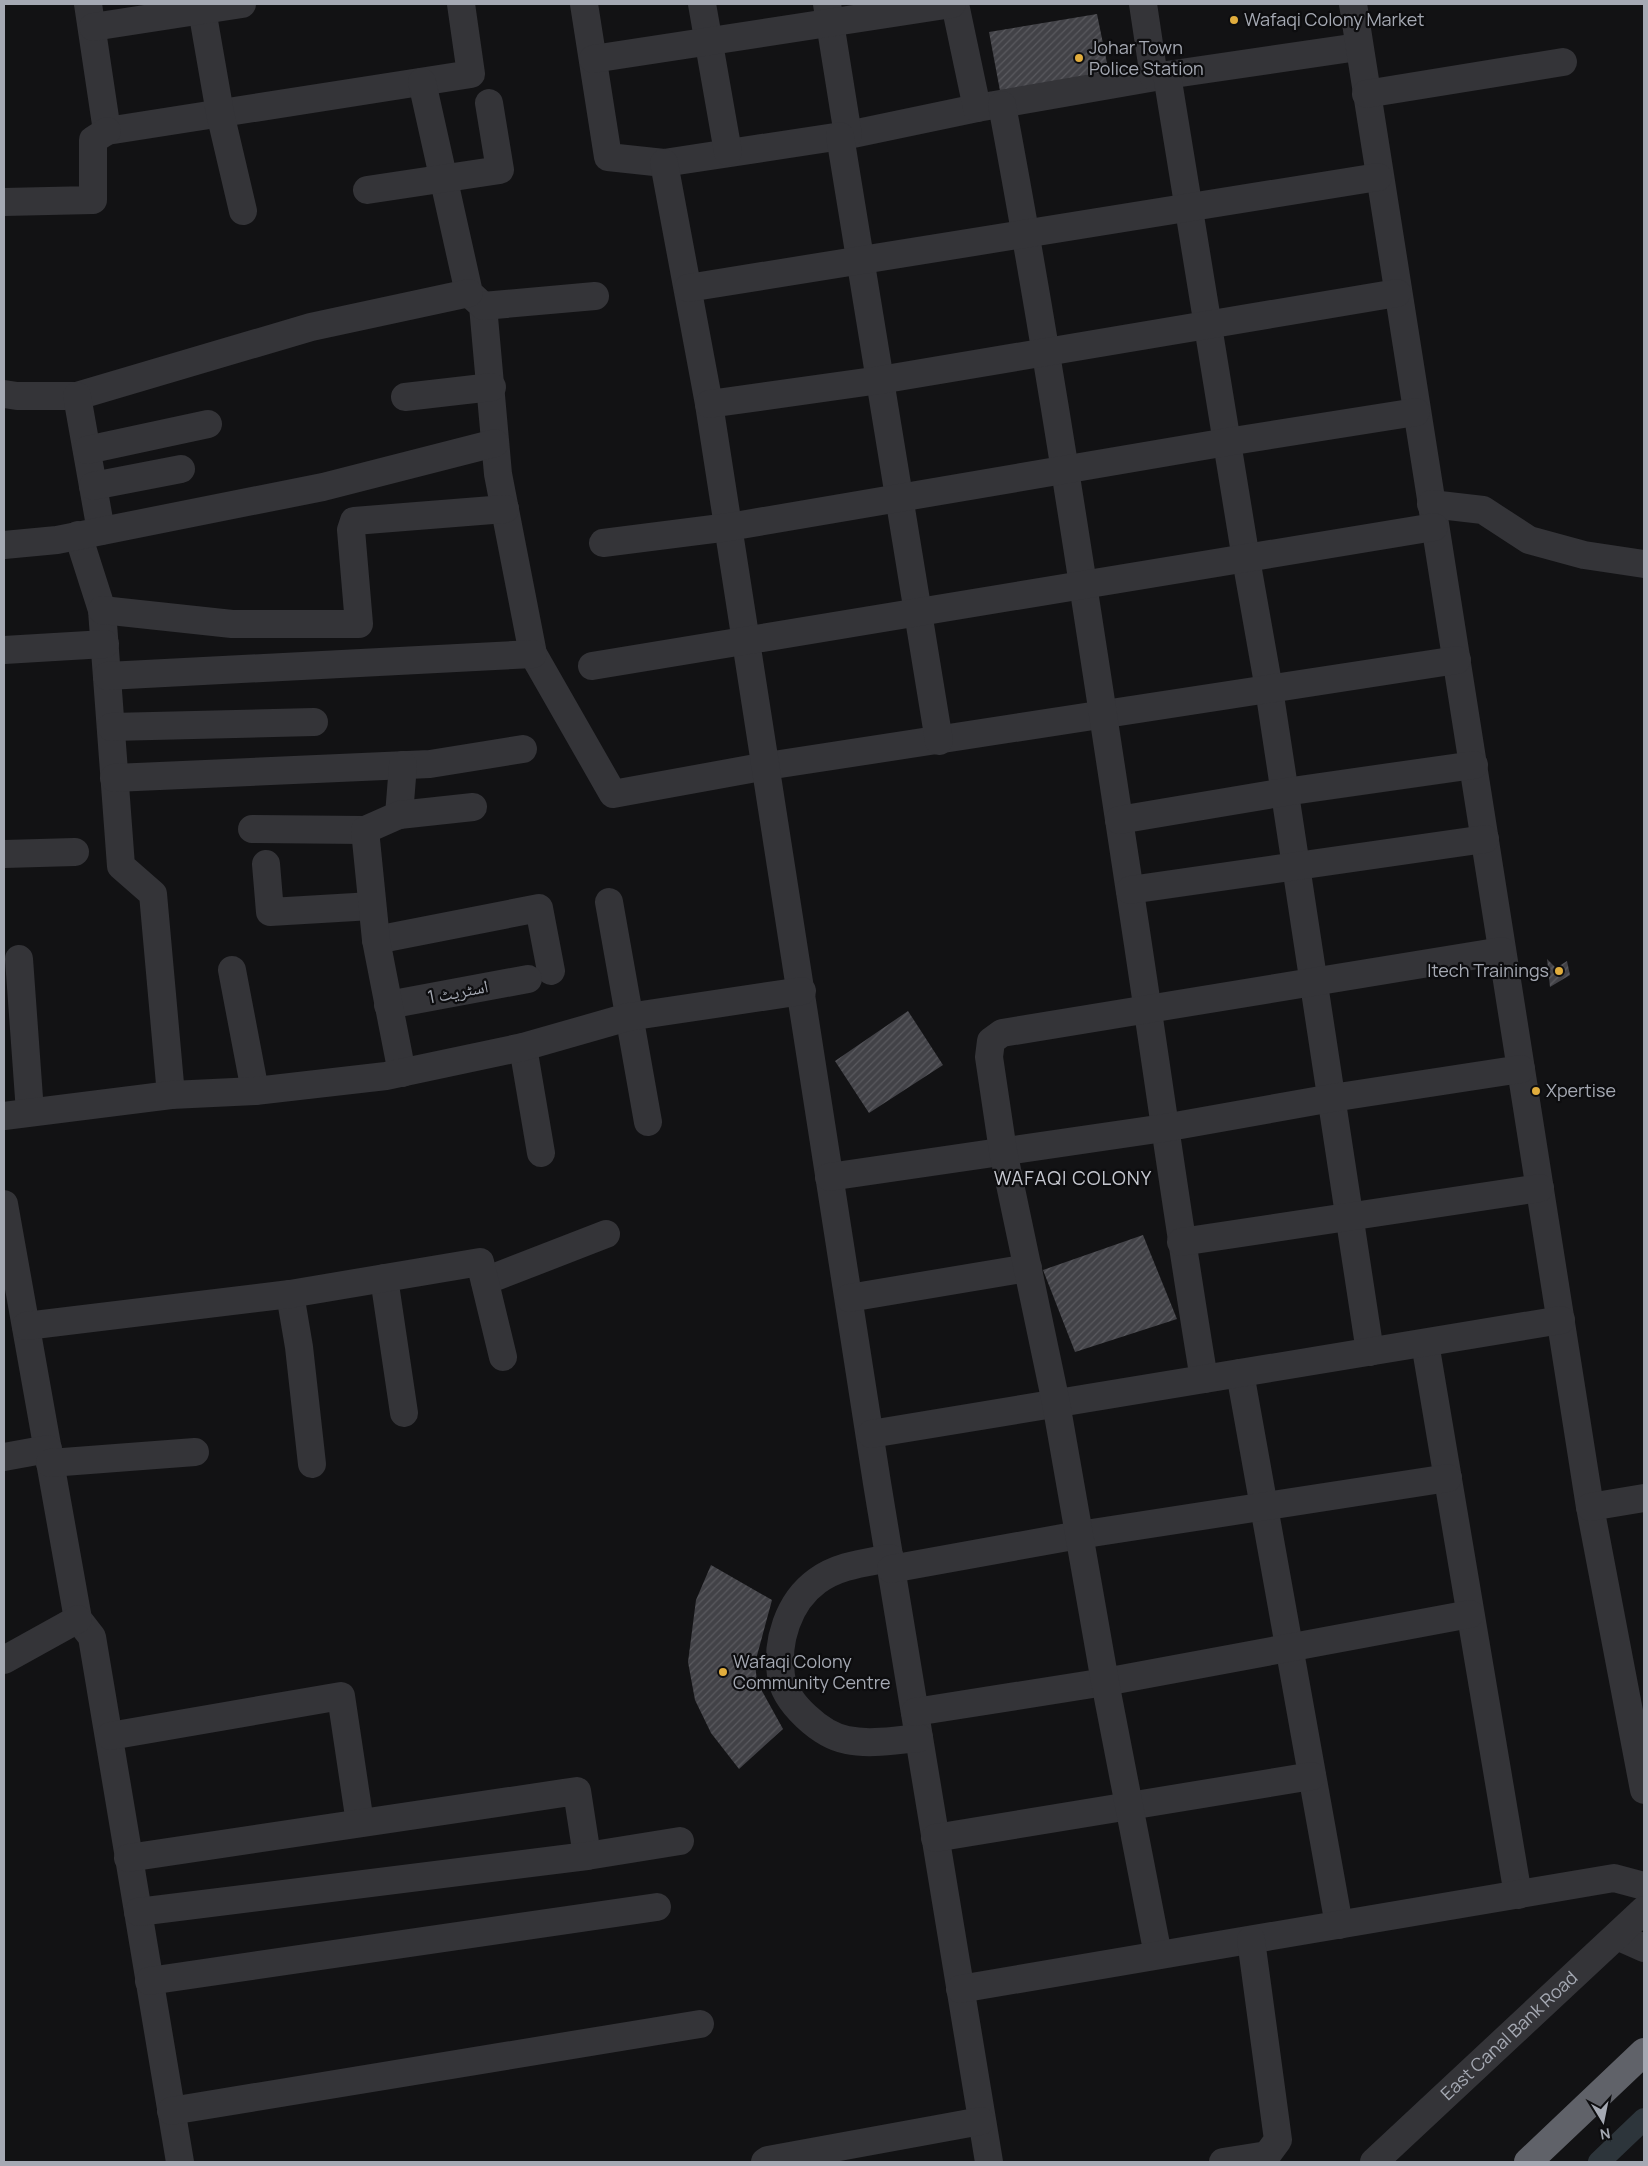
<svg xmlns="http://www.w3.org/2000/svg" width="1648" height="2166" font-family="Manrope,'Noto Naskh Arabic',sans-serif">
	<defs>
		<pattern id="building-hatch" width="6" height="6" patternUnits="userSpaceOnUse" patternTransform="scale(1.25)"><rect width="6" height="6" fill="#424247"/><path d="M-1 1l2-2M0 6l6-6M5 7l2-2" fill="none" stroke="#5a5a5f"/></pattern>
	</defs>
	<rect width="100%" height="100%" fill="#121214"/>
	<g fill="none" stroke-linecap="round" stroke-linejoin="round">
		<path stroke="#2d353b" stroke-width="22" d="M1599 2162 1644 2119"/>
	</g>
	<path fill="url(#building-hatch)" d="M1097 14 1110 78 1001 96 989 32Z
		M1547 959 1556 968 1567 961 1570 975 1550 987Z
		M908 1011 943 1065 869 1113 835 1061Z
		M1143 1235 1177 1319 1075 1352 1043 1270Z
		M711 1565 772 1600 755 1663 757 1682 783 1729 739 1769 711 1733 695 1700 688 1662 696 1600Z"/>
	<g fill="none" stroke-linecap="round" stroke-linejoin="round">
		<g stroke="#343438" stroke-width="28">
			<path d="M88 4 107 131 471 74 461 4"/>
			<path d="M201 4 220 113 243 211"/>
			<path d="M584 4 608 157 664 163 848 135 977 108 1167 75 1358 47"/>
			<path d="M702 4 728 152"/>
			<path d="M827 4 848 135"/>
			<path d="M955 4 977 108"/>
			<path d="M1143 4 1154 77"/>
			<path d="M1353 4 1590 1507 1644 1790"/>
			<path d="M93 27 242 4"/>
			<path d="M593 59 952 4"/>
			<path d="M1167 75 1246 559 1269 689 1370 1352"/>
			<path d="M422 82 469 293 483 306 498 474 533 654 613 794 767 766 1457 660"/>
			<path d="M1366 94 1563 62"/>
			<path d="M1002 105C1051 366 1090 629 1130 892 1155 1054 1177 1217 1204 1379"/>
			<path d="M840 136 939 741"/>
			<path d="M664 163 709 404 877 1483 989 2162"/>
			<path d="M367 190 500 170 489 103"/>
			<path d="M4 202 93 200V140L107 131"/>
			<path d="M688 288 1378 177"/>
			<path d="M483 306 595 296"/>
			<path d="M4 394 17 396H77L311 327 469 293"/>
			<path d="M77 396 101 531"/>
			<path d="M405 397 492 387"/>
			<path d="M709 404 880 380 1397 293"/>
			<path d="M87 450 208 424"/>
			<path d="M93 486 181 469"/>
			<path d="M1431 504 1483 510 1529 540 1584 555 1644 564"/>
			<path d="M78 535 102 610 121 866 153 894 171 1095"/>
			<path d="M603 543 729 527 1227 442 1416 412"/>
			<path d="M4 545 57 540 323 487 495 443"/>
			<path d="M102 610 232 624H359L351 530 354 521 505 509"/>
			<path d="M4 650 105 644"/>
			<path d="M592 666 1434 527"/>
			<path d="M107 676 533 654"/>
			<path d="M111 727 314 722"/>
			<path d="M114 778 430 764 523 749"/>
			<path d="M399 815 403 765"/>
			<path d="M1119 820 1285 792 1474 765"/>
			<path d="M252 829 365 830"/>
			<path d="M4 854 75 852"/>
			<path d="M266 864 270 912 372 906"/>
			<path d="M1130 890 1485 839"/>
			<path d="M609 902 648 1122"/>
			<path d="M376 940 539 908 551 971"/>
			<path d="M19 959 30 1112"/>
			<path d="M232 970 255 1091"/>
			<path d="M388 1005 528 979"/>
			<path d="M523 1047 541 1153"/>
			<path d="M402 1073 376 940 365 830 399 815 473 807"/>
			<path d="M4 1116 171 1095 255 1091 386 1076 523 1047 628 1017 802 991"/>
			<path d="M829 1177 1164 1128 1332 1098 1521 1069"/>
			<path d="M4 1204 78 1619 92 1637 180 2162"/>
			<path d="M1181 1242 1540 1188"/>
			<path d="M384 1278 404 1413"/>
			<path d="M485 1281 606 1234"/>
			<path d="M290 1294 299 1347 312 1464"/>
			<path d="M849 1298 1028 1268"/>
			<path d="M26 1326 290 1294 480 1262 503 1357"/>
			<path d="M1425 1343 1518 1895"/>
			<path d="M1240 1373 1339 1925"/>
			<path d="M871 1434 1561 1320"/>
			<path d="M4 1457 48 1449"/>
			<path d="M50 1463 195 1452"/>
			<path d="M1590 1507 1644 1498"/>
			<path d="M890 1558C865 1563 839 1565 817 1581 788 1602 776 1642 781 1676 785 1703 821 1735 847 1740 870 1745 896 1740 919 1738"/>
			<path d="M891 1569 1079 1535 1448 1478"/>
			<path d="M4 1660 78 1619"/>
			<path d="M915 1712 1105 1682 1470 1614"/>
			<path d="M110 1736 341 1696 360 1823"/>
			<path d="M935 1838 1312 1776"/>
			<path d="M128 1858 577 1791 587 1856"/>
			<path d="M138 1912 587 1856 680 1841"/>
			<path d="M1617 1936 1644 1948"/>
			<path d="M1158 1955 1105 1682 1056 1403 1003 1151 989 1057 991 1041 1002 1033 1502 951"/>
			<path d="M149 1981 657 1907"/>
			<path d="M960 1989 1614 1878 1644 1886"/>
			<path d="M171 2111 700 2024"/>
			<path d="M765 2162 768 2160 981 2121"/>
			<path d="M1223 2162 1267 2155 1278 2140 1251 1940"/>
			<path id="s1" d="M1374 2162 1644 1910"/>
		</g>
		<path stroke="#606269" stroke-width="28" d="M1528 2162 1644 2052"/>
	</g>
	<g fill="#e1ad3d" stroke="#0d0d0f" stroke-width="2">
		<circle cx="1234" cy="20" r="5"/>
		<circle cx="1079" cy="58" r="5"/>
		<circle cx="1559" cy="971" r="5"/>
		<circle cx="1536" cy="1091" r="5"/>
		<circle cx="723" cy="1672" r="5"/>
	</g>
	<g text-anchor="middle" stroke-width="4.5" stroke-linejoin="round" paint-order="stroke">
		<g font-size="18" fill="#a5a9b3" stroke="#0d0d0f" text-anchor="start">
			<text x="1244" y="26">Wafaqi Colony Market</text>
			<text x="1089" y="54">Johar Town<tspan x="1089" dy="21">Police Station</tspan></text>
			<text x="1549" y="977" text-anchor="end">Itech Trainings</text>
			<text x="1546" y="1097">Xpertise</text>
			<text x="733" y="1668">Wafaqi Colony<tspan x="733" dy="21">Community Centre</tspan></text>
		</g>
		<g font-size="18" fill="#a5a9b3" stroke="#0d0d0f">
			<text transform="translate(458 992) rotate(-11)" y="6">اسٹریٹ 1</text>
			<text dy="6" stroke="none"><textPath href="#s1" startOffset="185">East Canal Bank Road</textPath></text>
		</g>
		<g font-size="19" letter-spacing="1" fill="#c6c8d0" stroke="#0d0d0f">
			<text x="1073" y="1185">WAFAQI COLONY</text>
		</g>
	</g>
	<rect width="1648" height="2166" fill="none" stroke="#a5a9b3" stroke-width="10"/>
	<g transform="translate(1603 2121) rotate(170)" stroke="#0d0d0f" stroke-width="4" paint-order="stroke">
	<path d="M0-4L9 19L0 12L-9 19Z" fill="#a5a9b3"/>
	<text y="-8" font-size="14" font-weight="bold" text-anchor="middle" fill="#a5a9b3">N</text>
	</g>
</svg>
